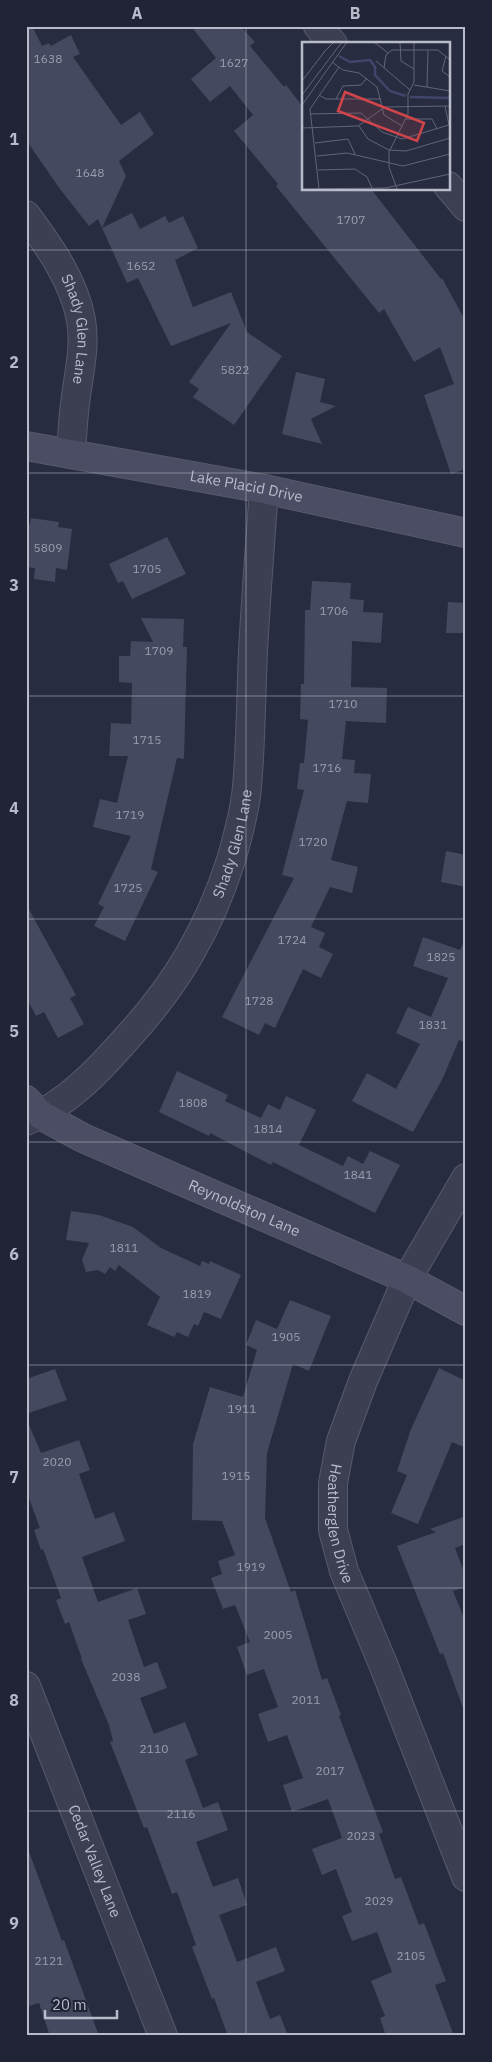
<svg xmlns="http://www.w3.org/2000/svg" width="492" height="2062" font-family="'IBM Plex Sans',sans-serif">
	<rect width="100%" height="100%" fill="#282c41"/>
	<path fill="#444960" d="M26 26H32L42 46 49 43 51 46 71 35 80 54 73 57 121 125 140 112 154 134 119 161 126 176 102 228 132 213 140 229 165 216 169 223 183 216 198 248 175 260 193 307 231 292 247 332 282 356 234 425 193 397 199 389 189 382 231 323 171 346 138 278 127 283 98 219 89 226 60 189 26 140Z
		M191 26H240L255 42 250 46 284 87 286 85 303 107V189H371L441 279 442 278 466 322V469L451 474 424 395 454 384 440 347 414 362 384 309 379 313 276 186 278 184 234 131 253 115 230 86 210 102 191 79 216 58Z
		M296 372 325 379 320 402 336 406 311 419 322 444 282 434Z
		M31 518 59 522 58 527 72 529 67 570 56 568 55 582 34 579 35 568 26 567V523L30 524Z
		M167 537 186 574 132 599 123 581 118 583 109 564Z
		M312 581 351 583 350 599 364 600 363 612 383 613 381 643 352 641 351 687 387 688 386 723 346 721 342 759 355 760 354 773 371 774 368 803 347 801 331 860 358 867 352 893 330 887 311 927 325 933 319 947 333 954 321 978 303 969 275 1028 265 1023 259 1035 222 1017 294 878 282 875 304 790 297 789 300 763H304L308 720 300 719 301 684H304L305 610H310Z
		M448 602 466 603V633H446Z
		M141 618 184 619 183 647H187L184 759 177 758 151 869 158 872 125 941 94 926 104 907 98 904 131 836 93 827 100 799 117 803 128 756H109L111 723 131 724 132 683 119 682V656H130L131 641 153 642Z
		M446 851 466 855V887L441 882Z
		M26 904 76 995 70 998 84 1024 58 1038 44 1012 36 1016 26 997Z
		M423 937 460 950 466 937V1043L459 1040 442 1080 413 1132 352 1101 367 1073 396 1089 420 1044 396 1033 408 1007 431 1017 448 978 413 966Z
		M177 1071 228 1095 225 1101 261 1118 268 1104 280 1110 286 1096 316 1110 299 1145 343 1166 348 1156 363 1164 370 1151 400 1165 375 1213 273 1162 271 1165 210 1133 209 1136 159 1112Z
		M71 1211 99 1215 133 1227 161 1248 200 1266 202 1261 209 1264 210 1261 241 1275 221 1319 204 1312 198 1326 194 1324 188 1337 177 1332 174 1337 147 1325 160 1297 119 1265 115 1271 110 1267 105 1274 98 1270 86 1272 82 1260 89 1243 66 1240Z
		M290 1300 331 1316 309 1371 293 1364 267 1453 265 1518 291 1592 295 1590 322 1680 327 1678 341 1715 339 1716 383 1832 379 1834 395 1879 401 1877 419 1925 424 1923 446 1981 435 1985 454 2036H386L380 2018 385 2016 371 1981 392 1972 377 1932 352 1941 342 1916 352 1912 336 1869 322 1875 312 1849 342 1838 328 1799 292 1812 283 1785 303 1778 287 1735 268 1742 258 1714 278 1707 264 1669 247 1675 237 1647 250 1642 235 1605 223 1609 211 1578 222 1574 218 1561 235 1555 222 1521 192 1520 193 1444 210 1387 243 1397 257 1350 246 1345 256 1320 277 1329Z
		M439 1368 466 1381V1448L452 1442 418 1524 391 1513 407 1475 397 1471 411 1429Z
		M55 1369 67 1400 26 1414V1379Z
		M27 1420 41 1453 79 1440 90 1470 79 1474 95 1519 114 1512 125 1541 82 1557 98 1602 137 1588 146 1614 128 1620 144 1667 157 1662 167 1688 140 1698 154 1734 185 1722 198 1755 185 1760 203 1808 218 1802 228 1830 196 1842 213 1887 238 1878 247 1905 219 1915 237 1962 276 1947 285 1971 256 1982 270 2019 280 2015 288 2036H228L214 1998 212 1999 192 1947 196 1945 177 1892 172 1894 147 1827 144 1828 110 1742 113 1741 109 1725 81 1659H82L69 1622 65 1624 56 1600 61 1598 43 1549 41 1550 34 1530 40 1528 26 1490Z
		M466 1516V1544L455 1548 466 1577V1587L453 1591 466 1623V1708H463L443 1653 440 1654 397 1546 436 1532 430 1529Z
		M28 1849 62 1941 64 1940 99 2036H50L39 2003 26 2007V1850Z"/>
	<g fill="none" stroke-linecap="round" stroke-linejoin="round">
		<defs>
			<g id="street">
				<path d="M318 26 333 44"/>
				<path d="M448 186 466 207"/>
				<path id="s1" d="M26 215C49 246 74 281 81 320 86 348 78 376 75 404 73 420 72 437 71 454"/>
				<path id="s2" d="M26 1121C67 1104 98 1071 127 1038 176 985 209 929 231 860 238 836 245 811 247 787 251 742 251 696 253 651 256 597 260 543 264 489"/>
				<path id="s3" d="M466 1178 407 1279 363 1381 341 1441 333 1483V1530L344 1571 383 1664 466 1877"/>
				<path id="s4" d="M26 1686 163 2036"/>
			</g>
			<g id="secondary">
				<path id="s5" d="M26 446 264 489 466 533"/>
				<path id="s6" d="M26 1100 41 1115 83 1138 407 1279 466 1311"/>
			</g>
		</defs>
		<use href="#street" stroke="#575a6b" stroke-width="30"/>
		<use href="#secondary" stroke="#575a6b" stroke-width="30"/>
		<use href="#street" stroke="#3c3f51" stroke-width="28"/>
		<use href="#secondary" stroke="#4a4d63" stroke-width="28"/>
	</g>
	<path fill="none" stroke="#b9bbcb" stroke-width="1" stroke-opacity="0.55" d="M246 26V2036M26 250H466M26 473H466M26 696H466M26 919H466M26 1142H466M26 1365H466M26 1588H466M26 1811H466"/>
	<g text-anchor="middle" stroke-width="4" stroke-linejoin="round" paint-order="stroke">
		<g font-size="12" fill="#9c9eb0">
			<text x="48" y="63">1638</text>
			<text x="234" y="67">1627</text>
			<text x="90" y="177">1648</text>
			<text x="351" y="224">1707</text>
			<text x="141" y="270">1652</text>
			<text x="235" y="374">5822</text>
			<text x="48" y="552">5809</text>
			<text x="147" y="573">1705</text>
			<text x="334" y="615">1706</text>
			<text x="159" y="655">1709</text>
			<text x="343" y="708">1710</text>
			<text x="147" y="744">1715</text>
			<text x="327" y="772">1716</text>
			<text x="130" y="819">1719</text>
			<text x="313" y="846">1720</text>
			<text x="128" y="892">1725</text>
			<text x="292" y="944">1724</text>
			<text x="441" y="961">1825</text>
			<text x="259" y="1005">1728</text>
			<text x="433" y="1029">1831</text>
			<text x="193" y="1107">1808</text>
			<text x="268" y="1133">1814</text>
			<text x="358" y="1179">1841</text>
			<text x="124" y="1252">1811</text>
			<text x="197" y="1298">1819</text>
			<text x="286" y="1341">1905</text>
			<text x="242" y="1413">1911</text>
			<text x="57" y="1466">2020</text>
			<text x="236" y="1480">1915</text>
			<text x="251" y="1571">1919</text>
			<text x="278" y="1639">2005</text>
			<text x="126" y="1681">2038</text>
			<text x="306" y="1704">2011</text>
			<text x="154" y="1753">2110</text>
			<text x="330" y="1775">2017</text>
			<text x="181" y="1818">2116</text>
			<text x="361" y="1840">2023</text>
			<text x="379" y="1905">2029</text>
			<text x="411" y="1960">2105</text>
			<text x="49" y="1965">2121</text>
		</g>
		<g font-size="15" fill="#b9bbcb" stroke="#202436">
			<text dy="5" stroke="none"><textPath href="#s1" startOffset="128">Shady Glen Lane</textPath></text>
			<text dy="5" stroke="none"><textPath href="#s5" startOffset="224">Lake Placid Drive</textPath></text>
			<text dy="5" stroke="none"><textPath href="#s2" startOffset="356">Shady Glen Lane</textPath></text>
			<text dy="5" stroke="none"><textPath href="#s6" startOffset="245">Reynoldston Lane</textPath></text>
			<text dy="5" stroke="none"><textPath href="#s3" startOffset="376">Heatherglen Drive</textPath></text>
			<text dy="5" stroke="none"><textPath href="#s4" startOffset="188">Cedar Valley Lane</textPath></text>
		</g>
	</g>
	<g transform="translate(302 42)">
		<rect width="148" height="148" fill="#282c41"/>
		<path fill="none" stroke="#3f4669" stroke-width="2.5" d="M37 14 48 20 68 18 73 25V33L88 49 104 54M108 55 148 56"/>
		<path fill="none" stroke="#626578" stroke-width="1" d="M72 0 86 11M98 0 99 19 112 27M21 11 32 0M144 14 140 29 148 35M74 19 108 48M30 20 41 28 57 31 75 45 82 73 100 84M82 26 84 13 90 8H136L148 18M0 39 23 9M112 43 148 49M125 45 126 8M0 53 40 0M17 53 24 57H79M34 57 41 44 59 43 65 36M0 63 45 0M143 64 147 83M8 72 59 71 80 90 100 97 147 83M104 77H130L135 87M57 84 66 97 87 108 104 109 148 96M0 86 56 84 83 65 148 64M13 101 46 97 53 112M15 114 45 111 101 124 148 112M16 128 53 127 65 135 70 146M0 147 83 146 148 132M17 147 8 67 37 25M95 147 87 125V110L106 72V52L112 40V0"/>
		<path fill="#d04549" fill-opacity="0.15" stroke="#d04549" stroke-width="2.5" d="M43 50 122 81 115 99 36 69Z"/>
		<rect width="148" height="148" fill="none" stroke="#b9bbcb" stroke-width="2.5"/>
	</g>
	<rect width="492" height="2062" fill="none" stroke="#202436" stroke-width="55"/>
	<path d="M45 2010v8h72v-8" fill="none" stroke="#b9bbcb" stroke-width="2.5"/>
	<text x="52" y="2010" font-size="15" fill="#b9bbcb" stroke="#202436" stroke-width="4" paint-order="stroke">20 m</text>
	<rect x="28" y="28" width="436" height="2006" fill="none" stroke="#b9bbcb" stroke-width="2"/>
	<g font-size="16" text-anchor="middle" font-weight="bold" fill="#b9bbcb">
		<text x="137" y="19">A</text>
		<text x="355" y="19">B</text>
		<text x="14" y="145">1</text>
		<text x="14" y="368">2</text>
		<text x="14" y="591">3</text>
		<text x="14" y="814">4</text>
		<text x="14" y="1037">5</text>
		<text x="14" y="1260">6</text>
		<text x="14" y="1483">7</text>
		<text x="14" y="1706">8</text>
		<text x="14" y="1929">9</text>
	</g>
</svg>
